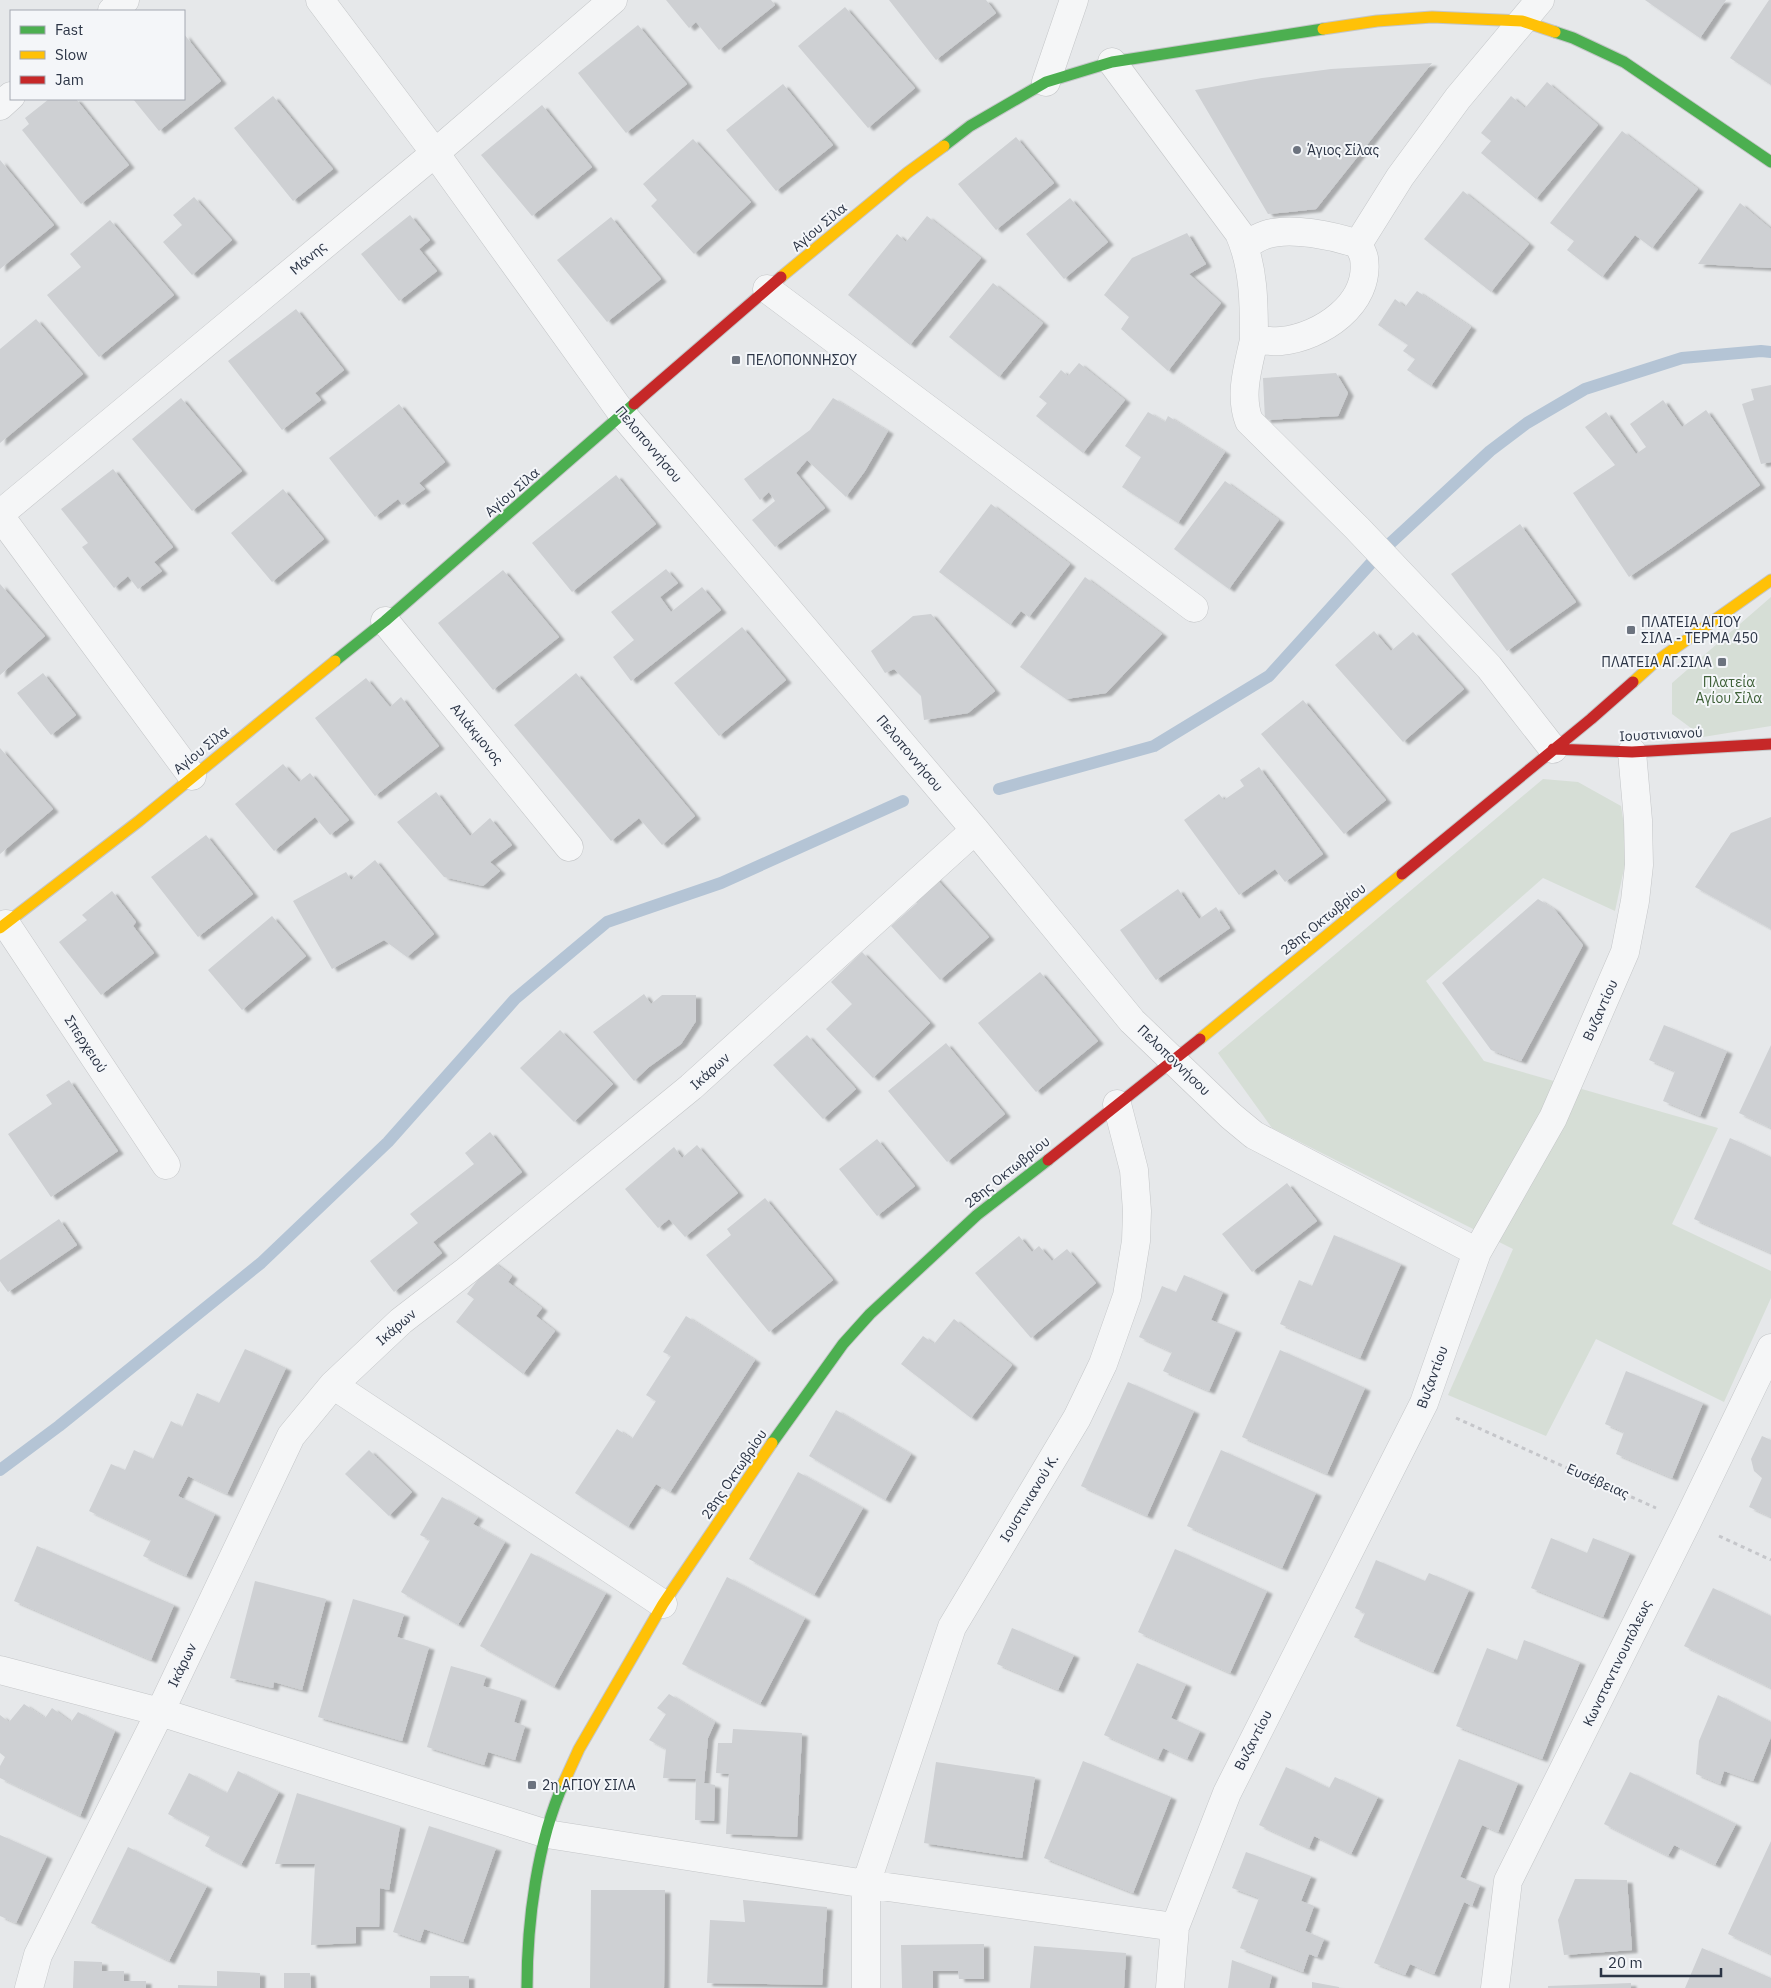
<svg xmlns="http://www.w3.org/2000/svg" width="1771" height="1988" font-family="'IBM Plex Sans',sans-serif">
	<defs>
		<filter id="shadow"><feDropShadow dx="5.5" dy="3" stdDeviation="1" flood-color="#0004"/></filter>
	</defs>
	<rect width="100%" height="100%" fill="#e6e8ea"/>
	<path fill="#d6ded6" d="M1771 597V726L1703 737 1672 714V683Z
		M1543 779 1578 782 1621 806 1628 850 1615 911 1543 878 1426 981 1484 1061 1718 1128 1672 1224 1771 1271V1298L1724 1402 1596 1339 1546 1436 1448 1395 1513 1249 1272 1128 1218 1053Z"/>
	<g fill="none" stroke-linecap="round" stroke-linejoin="round">
		<path stroke="#b4c4d5" stroke-width="12" d="M999 789 1154 746 1269 676 1382 551 1490 451 1527 423 1585 389 1682 358 1761 351 1771 352
			M0 1470 59 1426 261 1263 388 1142 515 999 607 922 721 883 903 801"/>
	</g>
	<path fill="#ced0d3" filter="url(#shadow)" d="M666 0H771L775 5 719 50 696 22 689 28Z
		M889 0H986L996 13 936 60Z
		M1645 0H1726L1700 38Z
		M1769 0H1771V85L1730 58Z
		M845 7 915 88 868 128 798 46Z
		M638 25 687 84 626 133 578 73Z
		M184 34 221 81 159 131 133 99H184Z
		M1432 63 1316 209 1289 212 1268 214 1195 90 1262 78 1331 69Z
		M1547 82 1598 125 1536 199 1481 153 1491 141 1481 133 1511 96 1525 108Z
		M783 84 833 145 776 191 726 130Z
		M273 96 333 169 293 201 234 128Z
		M49 99H58L60 100 62 99H76L129 165 81 204 22 130 29 124 25 118Z
		M542 105 592 167 532 216 481 155Z
		M1622 131 1698 189 1652 248 1635 235 1602 277 1567 250 1574 241 1550 223Z
		M1016 137 1054 183 996 230 958 184Z
		M693 139 751 202 694 254 651 206 657 200 643 184Z
		M0 160 54 225 0 269Z
		M1463 191 1529 244 1491 292 1424 239Z
		M194 197 232 240 192 275 163 242 182 225 173 215Z
		M1070 198 1108 242 1064 279 1026 234Z
		M1740 203 1771 229V268L1698 264Z
		M410 215 430 240 419 249 437 271 399 301 361 254Z
		M927 216 981 258 910 345 848 295 897 234 906 242Z
		M611 217 661 279 607 322 557 260Z
		M110 220 174 295 99 357 47 295 81 267 70 254Z
		M1187 233 1206 264 1189 274 1221 303 1168 371 1121 329 1129 317 1104 295 1132 258Z
		M993 283 1043 323 999 377 949 337Z
		M1417 291 1471 327 1431 386 1407 370 1415 359 1403 351 1408 345 1378 325 1395 299 1405 307Z
		M296 309 344 370 315 393 321 400 282 430 228 361Z
		M36 319 83 374 0 443V349Z
		M1079 363 1125 400 1083 453 1036 416 1047 403 1039 397 1061 370 1068 376Z
		M1336 373 1348 393 1338 416 1265 420 1263 378Z
		M1771 385V462L1761 464 1742 404 1754 400 1751 389Z
		M181 398 242 471 192 511 132 439Z
		M833 398 888 431 865 471 846 497 807 460 796 473 825 508 775 547 752 520 775 501 769 492 760 500 744 479 810 430Z
		M1663 400 1682 427 1706 410 1760 485 1670 549 1629 577 1573 493 1615 465 1585 427 1606 412 1636 454 1646 447 1630 424Z
		M399 404 445 462 419 483 425 489 403 505 398 499 375 517 329 458Z
		M1148 412 1165 422 1168 416 1225 452 1178 523 1122 487 1141 457 1125 446Z
		M113 469 173 547 154 562 162 571 138 589 128 576 114 588 82 547 88 543 61 509Z
		M616 475 656 524 572 592 532 543Z
		M1225 481 1279 520 1229 589 1174 549Z
		M283 489 324 539 272 582 231 533Z
		M991 504 1070 564 1029 617 1021 611 1010 625 939 572Z
		M1520 524 1576 602 1507 651 1451 574Z
		M666 569 678 583 660 597 671 612 702 587 721 610 631 681 613 657 634 640 611 612Z
		M503 570 559 637 493 690 438 623Z
		M1085 577 1162 634 1106 693 1066 699 1020 667Z
		M0 584 45 636 0 675Z
		M931 614 995 691 968 713 924 720 921 696 894 669 885 673 871 651 913 616Z
		M742 627 786 680 719 736 674 683Z
		M1374 631 1391 651 1413 632 1464 689 1403 742 1335 665Z
		M43 673 76 715 51 735 17 693Z
		M576 673 695 816 662 845 639 818 611 841 514 725Z
		M366 678 390 707 401 697 439 746 375 796 315 718Z
		M1303 700 1386 800 1344 834 1261 734Z
		M0 748 53 809 0 854Z
		M283 764 299 782 310 773 349 820 330 835 315 817 274 851 235 804Z
		M1259 767 1323 854 1285 882 1275 869 1239 895 1184 820 1219 794 1224 800 1244 786 1240 780Z
		M436 792 470 836 490 818 512 845 490 862 500 871 483 886 444 877 397 822Z
		M1771 817V929L1695 887 1731 833Z
		M206 835 253 894 198 937 151 877Z
		M375 860 434 934 407 957 384 940 332 969 293 901 346 872 351 880Z
		M934 876 989 937 940 980 891 926 917 903 911 896Z
		M1178 889 1199 919 1216 907 1230 928 1156 980 1120 930Z
		M112 891 136 922 133 926 154 953 101 995 59 942 87 920 82 915Z
		M1538 899 1554 909 1583 945 1521 1061 1491 1050 1442 983Z
		M272 916 306 956 242 1010 208 970Z
		M862 952 930 1023 873 1078 826 1029 852 1004 831 982Z
		M1040 972 1098 1041 1036 1092 978 1023Z
		M644 994 651 1004 662 995H696V1021L681 1044 649 1067 634 1081 593 1032Z
		M1664 1025 1727 1051 1700 1116 1663 1101 1675 1071 1649 1060Z
		M560 1030 613 1084 574 1122 520 1068Z
		M807 1035 856 1089 823 1119 773 1065Z
		M946 1043 1005 1114 947 1162 888 1091Z
		M1771 1045V1128L1739 1113Z
		M69 1080 118 1151 51 1197 8 1134 52 1104 46 1095Z
		M490 1132 522 1172 433 1242 442 1253 394 1292 370 1261 418 1223 410 1214 474 1164 465 1153Z
		M1730 1138 1771 1157V1253L1694 1219Z
		M877 1139 915 1186 877 1216 839 1169Z
		M697 1145 738 1193 685 1237 669 1219 658 1228 625 1189 674 1147 682 1158Z
		M1287 1183 1317 1221 1252 1272 1222 1234Z
		M765 1198 833 1280 769 1332 706 1255 731 1235 727 1229Z
		M59 1219 77 1245 8 1292 0 1281V1260Z
		M1334 1235 1401 1264 1360 1358 1280 1324 1299 1280 1312 1286Z
		M1019 1236 1032 1252 1039 1246 1052 1261 1067 1249 1096 1283 1031 1338 975 1273Z
		M492 1261 512 1276 508 1282 542 1308 536 1316 555 1331 523 1374 456 1322 474 1299 467 1294Z
		M1184 1275 1223 1292 1211 1320 1236 1330 1209 1391 1163 1371 1172 1352 1139 1337 1162 1286 1176 1292Z
		M686 1316 755 1360 670 1492 656 1484 628 1527 575 1493 617 1429 632 1439 656 1401 646 1395 671 1356 663 1352Z
		M954 1319 1012 1365 971 1418 901 1364 923 1336 934 1344Z
		M245 1349 286 1368 227 1494 188 1476 178 1496 215 1514 186 1576 143 1556 151 1540 89 1511 111 1464 125 1470 134 1450 153 1459 171 1421 182 1427 197 1393 219 1403Z
		M1280 1350 1365 1388 1327 1474 1242 1437Z
		M1626 1371 1703 1403 1672 1478 1616 1454 1624 1432 1605 1424Z
		M1128 1382 1194 1411 1147 1516 1081 1486Z
		M836 1410 911 1454 885 1500 809 1456Z
		M1762 1436 1771 1440V1517L1749 1507 1762 1478 1754 1471 1751 1459Z
		M369 1450 412 1492 389 1516 345 1474Z
		M1221 1450 1316 1493 1282 1568 1187 1526Z
		M798 1472 863 1508 814 1595 749 1559Z
		M442 1497 478 1517 473 1524 505 1542 458 1625 401 1592 430 1540 420 1535Z
		M1551 1538 1587 1553 1593 1538 1630 1553 1603 1617 1531 1588Z
		M37 1546 174 1605 151 1660 14 1601Z
		M1175 1549 1267 1591 1230 1673 1138 1632Z
		M531 1553 606 1593 554 1687 480 1646Z
		M1376 1560 1425 1581 1429 1573 1469 1590 1433 1672 1354 1637 1365 1613 1355 1608Z
		M727 1577 805 1618 760 1704 682 1664Z
		M255 1581 326 1599 302 1690 274 1682 273 1688 230 1678Z
		M1713 1588 1771 1616V1688L1684 1646Z
		M353 1599 404 1614 397 1637 429 1647 402 1741 318 1717Z
		M1012 1628 1074 1655 1058 1690 997 1664Z
		M1524 1640 1580 1662 1542 1759 1456 1726 1487 1648 1517 1660Z
		M1137 1663 1186 1684 1171 1718 1200 1731 1187 1759 1163 1748 1158 1759 1104 1735Z
		M451 1666 486 1676 483 1686 521 1698 514 1722 525 1726 515 1760 488 1752 484 1765 427 1747Z
		M669 1694 715 1722 708 1738 704 1783 715 1785 714 1821 695 1820 696 1779 663 1778 666 1749 649 1740 666 1714 657 1708Z
		M1718 1695 1771 1722V1737L1753 1781 1724 1771 1720 1784 1696 1774 1699 1741Z
		M24 1704 45 1718 52 1708 71 1722 78 1712 115 1731 80 1816 0 1778V1766L5 1757 0 1753V1715L9 1722Z
		M733 1729 802 1733 797 1837 726 1834 729 1774 716 1773 718 1743H732Z
		M1459 1759 1518 1783 1498 1832 1482 1825 1460 1877 1480 1885 1472 1906 1464 1902 1434 1974 1410 1964 1405 1975 1374 1963Z
		M1083 1761 1171 1797 1133 1893 1044 1858Z
		M936 1762 1035 1777 1022 1858 924 1843Z
		M1286 1767 1329 1788 1335 1777 1378 1797 1351 1854 1314 1836 1309 1848 1259 1825Z
		M238 1771 279 1792 241 1865 205 1846 210 1836 168 1814 189 1773 227 1793Z
		M1630 1772 1736 1824 1715 1865 1674 1845 1668 1856 1604 1824Z
		M297 1793 400 1826 389 1890 380 1888 379 1927H356V1943L311 1945 315 1864H275Z
		M429 1826 496 1848 463 1942 424 1929 420 1941 393 1932Z
		M0 1835 47 1856 16 1923 0 1916Z
		M1771 1841V1954L1728 1934Z
		M128 1847 207 1886 169 1961 91 1923Z
		M1246 1852 1311 1876 1301 1901 1314 1906 1305 1931 1324 1939 1317 1957 1309 1954 1303 1972 1240 1948 1259 1898 1232 1888Z
		M1575 1879 1627 1880 1632 1950 1564 1955 1558 1920Z
		M591 1890H665L664 1988H590Z
		M743 1900 827 1907 822 1985 707 1983 710 1920 745 1922Z
		M984 1944V1979H959L958 1971H933V1988H902L901 1945Z
		M1034 1946 1126 1953 1124 1988H1030Z
		M1702 1948 1771 1978V1988H1685Z
		M1232 1960 1272 1975 1269 1988H1228Z
		M74 1961 102 1962V1971H124V1981H146V1988H73Z
		M217 1971 260 1973V1988H178V1985L217 1986Z
		M284 1973H310L311 1988H284Z
		M430 1976H469V1988H430Z
		M1312 1982 1339 1987V1988H1312Z
		M1631 1983V1988H1548V1986Z"/>
	<g fill="none" stroke-linecap="round" stroke-linejoin="round">
		<defs>
			<path id="street" d="M320 0 435 153 624 416 975 830 1132 1021 1231 1116 1254 1135 1477 1252
				M1540 0 1458 98 1400 177 1358 244C1360 248 1363 253 1364 258 1371 304 1321 337 1281 341 1272 342 1263 340 1254 340 1248 367 1239 395 1249 421L1357 528 1489 667 1553 749
				M112 11 125 0
				M1112 62 1239 233C1254 267 1254 303 1254 340
				M1046 82 1074 0
				M0 106 11 96
				M1245 246C1251 242 1258 237 1265 235 1290 226 1334 236 1358 244
				M767 289 1194 608
				M0 514 435 153 613 0
				M0 516 192 776
				M385 621 569 847
				M6 924 166 1165
				M333 1385 663 1604
				M0 1670 160 1712 547 1834 866 1884 1175 1927
				M29 1988 38 1955 160 1712 291 1436 333 1385 401 1321 466 1271 691 1087 975 830
				M866 1988V1884L952 1627 1077 1418 1103 1364 1127 1296 1136 1241 1137 1211 1134 1170 1117 1104
				M1170 1988 1175 1927 1227 1793 1424 1403 1477 1252 1553 1118 1625 952 1635 901 1639 865 1638 820 1632 752
				M1495 1988 1508 1881 1687 1522 1771 1348"/>
			<path id="fast" d="M1555 32 1573 38 1624 62 1771 162
				M944 146 970 126 1046 82 1112 62 1323 29
				M335 661 385 621 634 404
				M772 1443 843 1344 870 1314 977 1215 1048 1160
				M527 1988C527 1922 537 1842 564 1782"/>
			<path id="slow" d="M1323 29 1377 21 1432 17 1522 21 1555 32
				M781 277 907 173 944 146
				M1633 682 1654 663 1771 580
				M0 928 139 821 335 661
				M1200 1039 1402 874
				M564 1782 579 1749 663 1604 772 1443"/>
			<path id="jam" d="M634 404 781 277
				M1553 749 1632 752 1771 744
				M1402 874 1591 719 1633 682
				M1048 1160 1200 1039"/>
		</defs>
		<use href="#street" stroke="#c4c6c8" stroke-width="29"/>
		<use href="#fast" stroke="#c4c6c8" stroke-width="13"/>
		<use href="#slow" stroke="#c4c6c8" stroke-width="13"/>
		<use href="#jam" stroke="#c4c6c8" stroke-width="13"/>
		<path stroke="#c5c6ca" stroke-width="3" stroke-dasharray="4 4" stroke-linecap="butt" d="M1456 1418 1656 1508
			M1719 1536 1771 1560"/>
		<use href="#street" stroke="#f5f6f7" stroke-width="28"/>
		<use href="#fast" stroke="#4caf50" stroke-width="11"/>
		<use href="#slow" stroke="#ffc107" stroke-width="11"/>
		<use href="#jam" stroke="#c62828" stroke-width="11"/>
	</g>
	<g fill="#6c737f" stroke="#f4f6f9" stroke-width="2">
		<circle cx="1297" cy="150" r="5"/>
		<rect x="731" y="355" width="10" height="10" rx="2.5"/>
		<rect x="1626" y="625" width="10" height="10" rx="2.5"/>
		<rect x="1717" y="657" width="10" height="10" rx="2.5"/>
		<rect x="527" y="1780" width="10" height="10" rx="2.5"/>
	</g>
	<g text-anchor="middle" stroke-width="4" stroke-linejoin="round" paint-order="stroke">
		<g font-size="14" fill="#2b3445" stroke="#f4f6f9" text-anchor="start">
			<text x="1307" y="155">Άγιος Σίλας</text>
			<text x="746" y="365">ΠΕΛΟΠΟΝΝΗΣΟΥ</text>
			<text x="1641" y="627">ΠΛΑΤΕΙΑ ΑΓΙΟΥ<tspan x="1641" dy="16">ΣΙΛΑ - ΤΕΡΜΑ 450</tspan></text>
			<text x="1712" y="667" text-anchor="end">ΠΛΑΤΕΙΑ ΑΓ.ΣΙΛΑ</text>
			<text x="542" y="1790">2η ΑΓΙΟΥ ΣΙΛΑ</text>
		</g>
		<g font-size="14" fill="#2b3445" stroke="#f4f6f9">
			<text transform="translate(819 227) rotate(-40)" y="5">Αγίου Σίλα</text>
			<text transform="translate(308 258) rotate(-40)" y="5">Μάνης</text>
			<text transform="translate(649 444) rotate(50)" y="5">Πελοποννήσου</text>
			<text transform="translate(512 492) rotate(-41)" y="5">Αγίου Σίλα</text>
			<text transform="translate(477 734) rotate(51)" y="5">Αλιάκμονος</text>
			<text transform="translate(1661 734) rotate(-3)" y="5">Ιουστινιανού</text>
			<text transform="translate(201 750) rotate(-39)" y="5">Αγίου Σίλα</text>
			<text transform="translate(910 753) rotate(50)" y="5">Πελοποννήσου</text>
			<text transform="translate(1323 919) rotate(-39)" y="5">28ης Οκτωβρίου</text>
			<text transform="translate(1600 1010) rotate(-66)" y="5">Βυζαντίου</text>
			<text transform="translate(86 1044) rotate(57)" y="5">Σπερχειού</text>
			<text transform="translate(1174 1060) rotate(44)" y="5">Πελοποννήσου</text>
			<text transform="translate(710 1071) rotate(-42)" y="5">Ικάρων</text>
			<text transform="translate(1007 1172) rotate(-39)" y="5">28ης Οκτωβρίου</text>
			<text transform="translate(396 1327) rotate(-41)" y="5">Ικάρων</text>
			<text transform="translate(1432 1377) rotate(-70)" y="5">Βυζαντίου</text>
			<text transform="translate(734 1474) rotate(-56)" y="5">28ης Οκτωβρίου</text>
			<text transform="translate(1598 1481) rotate(24)" y="5">Ευσέβειας</text>
			<text transform="translate(1029 1498) rotate(-59)" y="5">Ιουστινιανού Κ.</text>
			<text transform="translate(1617 1663) rotate(-64)" y="5">Κωνσταντινουπόλεως</text>
			<text transform="translate(182 1665) rotate(-64)" y="5">Ικάρων</text>
			<text transform="translate(1253 1740) rotate(-63)" y="5">Βυζαντίου</text>
		</g>
		<g font-size="14" fill="#3f6138" stroke="#f4f6f9">
			<text x="1729" y="687">Πλατεία<tspan x="1729" dy="16">Αγίου Σίλα</tspan></text>
		</g>
	</g>
	<rect x="10" y="10" width="175" height="90" fill="#f4f6f9" stroke="#a4a8b1"/>
	<rect x="20" y="26" width="25" height="8" fill="#4caf50" stroke="#a4a8b1"/>
	<text x="55" y="35" font-size="15" fill="#2b3445">Fast</text>
	<rect x="20" y="51" width="25" height="8" fill="#ffc107" stroke="#a4a8b1"/>
	<text x="55" y="60" font-size="15" fill="#2b3445">Slow</text>
	<rect x="20" y="76" width="25" height="8" fill="#c62828" stroke="#a4a8b1"/>
	<text x="55" y="85" font-size="15" fill="#2b3445">Jam</text>
	<path d="M1601 1968v8h120v-8" fill="none" stroke="#2b3445" stroke-width="2.5"/>
	<text x="1608" y="1968" font-size="15" fill="#2b3445" stroke="#f4f6f9" stroke-width="4" paint-order="stroke">20 m</text>
</svg>
